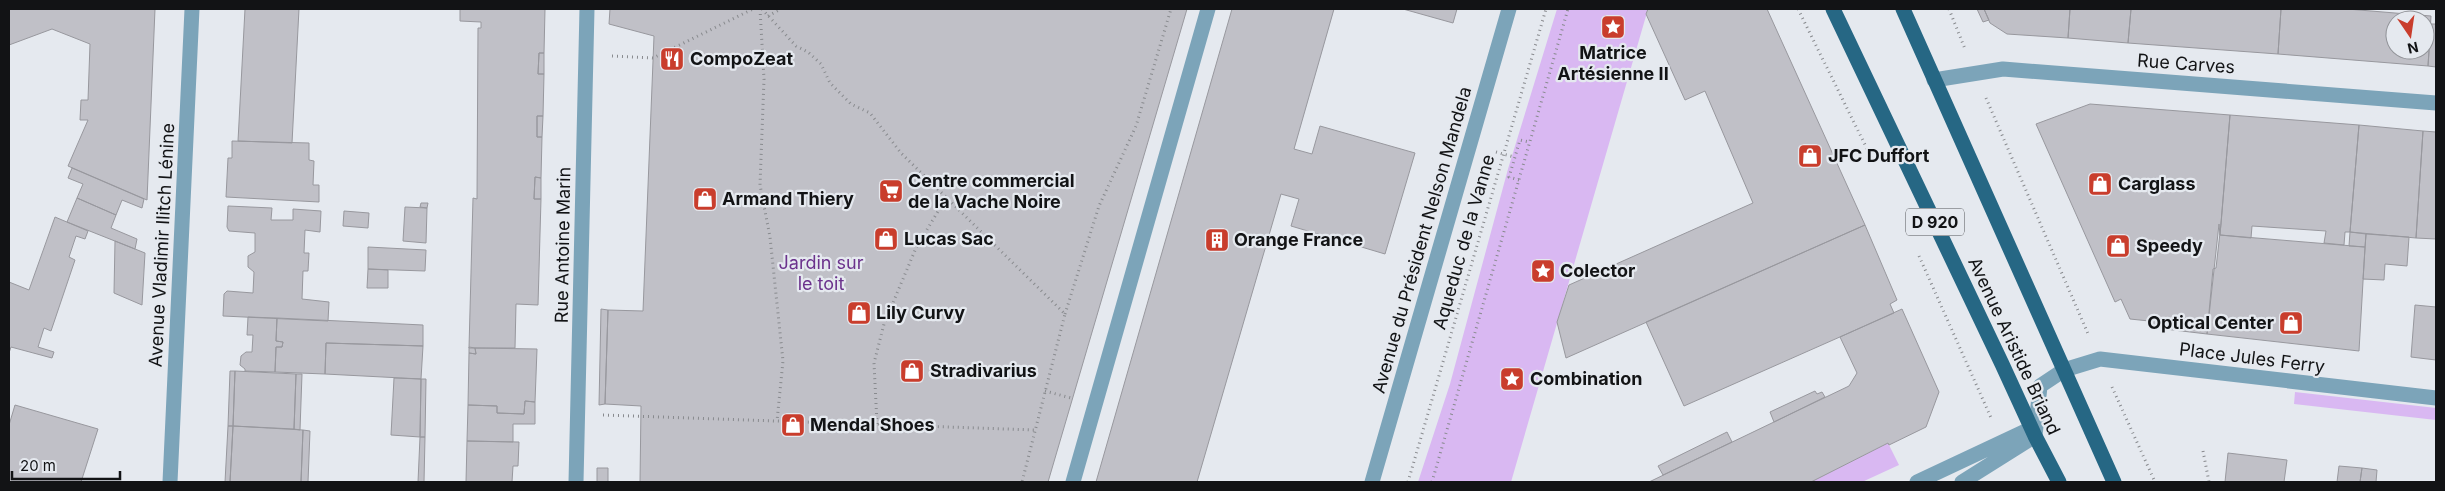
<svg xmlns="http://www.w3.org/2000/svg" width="2445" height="491" font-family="Inter,sans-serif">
	<rect width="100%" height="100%" fill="#e5e9ef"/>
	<path fill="#d9b8f2" d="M1557 9H1648L1511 482H1418L1450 384 1508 169Z
		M2295 392 2436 408V420L2294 404Z
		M1888 443 1899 465 1862 482H1811Z"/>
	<path fill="#c0c0c7" stroke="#98989e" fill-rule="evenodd" d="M9 9H155L147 200 68 166 88 120H80L81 100H88L90 44 52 29 9 45Z
		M245 9H299L292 143 238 141Z
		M460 9H545L544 53H539L538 74H544L543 116H537V137H542L541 178 535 177 534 199H541L538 305 516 304 515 348H469L473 198 477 199 478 28H481V22L460 21Z
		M610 9H1187L1048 482H640L641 406 605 404 608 310 643 311 654 36 609 24Z
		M1232 9H1334L1294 149 1312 154 1320 126 1415 153 1385 254 1291 226 1299 199 1281 194 1197 482H1096Z
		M1403 9H1457L1453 23Z
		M1648 9H1767L1865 225 1566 358 1557 322 1569 285 1753 203 1705 91 1685 100 1646 14Z
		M1977 9H1984L1989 20 1983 22Z
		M1984 9H2070L2068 38 2007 34 1990 23Z
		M2070 9H2131L2128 43 2068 38Z
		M2131 9H2281L2278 54 2128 43Z
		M2281 9H2347L2431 16 2428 66 2278 54ZM2395 20H2425V50H2395Z
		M2431 24H2436V67L2428 66Z
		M539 53H544V74H538Z
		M2090 104 2230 115 2221 224 2216 268 2213 269 2207 334 2148 327 2149 321 2130 319 2121 299 2115 302 2036 124Z
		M2230 115 2359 125 2350 232H2345L2344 245 2324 243 2326 231 2252 226 2251 238 2220 235Z
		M537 116H543L542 137H537Z
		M2359 125 2423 131 2416 238 2350 232Z
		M2423 131 2436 132V239L2416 238Z
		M232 141 309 143V160L314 161 313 185H319V202L226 197 228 158H232Z
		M72 168 144 199 142 208 122 200 116 215 77 198 83 184 68 178Z
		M535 177 541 178V199H534Z
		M77 198 116 215 111 228 137 239 135 249 67 222Z
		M421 203H428L427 208 420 207Z
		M228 206 272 208 271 220H293V209L321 211 320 232 305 230 304 253H309L308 271H303L302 299 329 302 328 321 223 316 224 294 227 291 253 293 254 272 248 267V256L255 252V233L229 231 227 227Z
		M405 207 427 208 426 243 403 241Z
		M344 211 369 213 368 228 343 226Z
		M55 217 88 231 85 239 76 236 69 257 75 260 51 331 44 328 38 347 54 352 52 358 11 347 9 353V282L29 290Z
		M2219 224 2220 235 2365 247 2359 351 2207 334Z
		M1865 225 1897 300 1890 304 1894 313 1684 406 1646 322Z
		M2350 232 2366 234 2365 247 2349 246Z
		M2366 234 2409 237 2407 266 2385 264 2384 280 2363 279Z
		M115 241 145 253 142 305 114 293Z
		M368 247 426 250 425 271 368 269Z
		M368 269 388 270V288H367Z
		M2415 305 2436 307V360L2411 357Z
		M601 309 608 310 605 404 599 405Z
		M1902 309 1939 392 1926 427 1889 445 1888 443 1811 482H1649L1849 386 1857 373 1840 337Z
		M248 317 277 318 276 341 283 342 282 347H276L275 372 245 371V369L240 365 241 356 246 352H252L253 335H247Z
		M277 318 423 325V346L326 343 325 374 275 372 276 347H282L283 342 276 341Z
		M326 343 423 346 421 379 325 374Z
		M469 347 475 348 476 354 469 353Z
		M475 348 537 349 535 402 525 401 524 414 497 413V406L468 405 469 353 476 354Z
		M230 371H235L233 426H228Z
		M235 371 296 374 294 429 233 426Z
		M296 374H302L300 430 294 429Z
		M394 378 421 379 420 437 391 435Z
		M421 379H426L425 437H420Z
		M1815 391 1817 394 1822 392 1825 397 1774 422 1770 412Z
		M525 401 535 402V424H513V442L467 441 468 405 497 406V413L524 414Z
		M15 405 98 429 81 482H9V425Z
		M228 426H233L230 482H225Z
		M233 426 303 430 301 482H230Z
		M303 430 310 431 308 482H301Z
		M1727 432 1732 442 1663 475 1658 466Z
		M420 437H425L424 482H418Z
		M467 441 519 442 518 466H513L512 482H466Z
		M2228 453 2287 460 2284 482H2225Z
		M2339 466 2362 468 2360 482H2337Z
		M597 468H608V482H597Z
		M2362 468 2377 470 2376 482H2360Z"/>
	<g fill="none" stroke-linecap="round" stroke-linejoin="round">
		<path stroke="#888a8e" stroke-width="3" stroke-dasharray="1 4" stroke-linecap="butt" d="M760 9 764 79 760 185 770 237 783 361 777 421
			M762 9 796 46 808 52 821 64 830 83 851 104 870 113 901 153 1065 314 1022 482
			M1798 9 1875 165
			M1949 9 1965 49
			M768 16 781 9
			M612 56 653 58 753 9
			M1986 98 2089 336
			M1496 152 1514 157
			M1519 180 1509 177 1520 140 1529 142
			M1919 256 1992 420
			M1065 314 1099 206 1136 126 1171 9
			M2112 387 2155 482
			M1045 391 1071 398
			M603 415 1035 430
			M877 424 874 363 884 324 916 248 946 198
			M2203 451 2209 482
			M1408 482 1546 9
			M1432 482 1568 9"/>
		<path stroke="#7ca4b9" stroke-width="15" d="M1934 80 2003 69 2436 103
			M170 482 192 9
			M576 482 587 9
			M1073 482 1208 9
			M1372 482 1509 9
			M1917 482 2032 428
			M1962 482 2035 436 2040 386 2064 370 2100 359 2436 398"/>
		<path stroke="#266784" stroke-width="15" d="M1833 9 2002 364 2035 436 2059 482
			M1903 9 2114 482"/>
	</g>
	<defs>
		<symbol id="sight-square" viewBox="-11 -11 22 22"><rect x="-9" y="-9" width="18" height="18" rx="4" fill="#c93d2c" stroke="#e5e9ef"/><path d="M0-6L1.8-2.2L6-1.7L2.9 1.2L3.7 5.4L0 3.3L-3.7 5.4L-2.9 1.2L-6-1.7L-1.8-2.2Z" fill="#fff"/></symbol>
		<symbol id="restaurant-square" viewBox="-11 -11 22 22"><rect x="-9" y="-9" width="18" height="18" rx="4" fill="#c93d2c" stroke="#e5e9ef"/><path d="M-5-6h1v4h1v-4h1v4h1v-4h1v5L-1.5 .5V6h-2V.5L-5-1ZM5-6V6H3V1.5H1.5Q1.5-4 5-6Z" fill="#fff"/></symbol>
		<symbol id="shop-square" viewBox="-11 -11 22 22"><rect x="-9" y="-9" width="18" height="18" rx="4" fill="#c93d2c" stroke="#e5e9ef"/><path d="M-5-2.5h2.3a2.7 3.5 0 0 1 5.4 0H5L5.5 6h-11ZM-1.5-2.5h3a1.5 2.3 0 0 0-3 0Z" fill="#fff"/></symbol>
		<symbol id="supermarket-square" viewBox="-11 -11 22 22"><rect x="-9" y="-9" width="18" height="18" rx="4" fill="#c93d2c" stroke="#e5e9ef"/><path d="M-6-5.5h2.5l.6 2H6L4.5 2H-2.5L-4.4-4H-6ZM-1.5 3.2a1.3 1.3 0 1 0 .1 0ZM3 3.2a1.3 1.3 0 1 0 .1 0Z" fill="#fff"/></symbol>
		<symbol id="building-square" viewBox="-11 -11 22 22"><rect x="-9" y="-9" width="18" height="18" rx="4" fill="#c93d2c" stroke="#e5e9ef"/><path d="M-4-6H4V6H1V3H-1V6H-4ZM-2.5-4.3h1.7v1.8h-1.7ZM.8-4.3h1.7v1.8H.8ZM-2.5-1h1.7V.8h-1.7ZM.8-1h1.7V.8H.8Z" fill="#fff"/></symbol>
	</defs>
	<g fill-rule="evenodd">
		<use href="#sight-square" x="1599" y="13" width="28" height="28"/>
		<use href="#restaurant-square" x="658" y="45" width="28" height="28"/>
		<use href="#shop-square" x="1796" y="142" width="28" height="28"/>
		<use href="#shop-square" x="2086" y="170" width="28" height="28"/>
		<use href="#supermarket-square" x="877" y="177" width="28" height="28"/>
		<use href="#shop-square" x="691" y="185" width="28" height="28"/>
		<use href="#shop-square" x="872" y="225" width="28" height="28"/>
		<use href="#building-square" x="1203" y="226" width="28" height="28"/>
		<use href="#shop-square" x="2104" y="232" width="28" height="28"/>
		<use href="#sight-square" x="1529" y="257" width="28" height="28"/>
		<use href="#shop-square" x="845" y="299" width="28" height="28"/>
		<use href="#shop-square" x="2277" y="309" width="28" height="28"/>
		<use href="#shop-square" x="898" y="357" width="28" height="28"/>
		<use href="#sight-square" x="1498" y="365" width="28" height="28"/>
		<use href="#shop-square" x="779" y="411" width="28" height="28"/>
	</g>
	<g text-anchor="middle" stroke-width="4.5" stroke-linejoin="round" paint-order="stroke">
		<rect fill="#e5e9ef" stroke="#515356" stroke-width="1" x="1906" y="208.5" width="58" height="27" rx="4"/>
		<g font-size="16" font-weight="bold" fill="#121315">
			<text x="1935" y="228">D 920</text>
		</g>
		<g font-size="18" font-weight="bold" fill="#121315" stroke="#e5e9ef" text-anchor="start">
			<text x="1613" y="59" text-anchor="middle">Matrice<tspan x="1613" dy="21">Artésienne II</tspan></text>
			<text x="690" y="65">CompoZeat</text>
			<text x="1828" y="162">JFC Duffort</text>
			<text x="908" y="187">Centre commercial<tspan x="908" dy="21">de la Vache Noire</tspan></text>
			<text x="2118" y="190">Carglass</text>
			<text x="722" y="205">Armand Thiery</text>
			<text x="904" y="245">Lucas Sac</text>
			<text x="1234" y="246">Orange France</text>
			<text x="2136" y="252">Speedy</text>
			<text x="1560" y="277">Colector</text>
			<text x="876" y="319">Lily Curvy</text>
			<text x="2274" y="329" text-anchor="end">Optical Center</text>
			<text x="930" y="377">Stradivarius</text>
			<text x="1530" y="385">Combination</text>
			<text x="810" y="431">Mendal Shoes</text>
		</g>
		<g font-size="18" fill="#121315" stroke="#e5e9ef">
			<text transform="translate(2186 64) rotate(4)" y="6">Rue Carves</text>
			<text transform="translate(1422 240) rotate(-74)" y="6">Avenue du Président Nelson Mandela</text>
			<text transform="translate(1464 242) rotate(-74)" y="6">Aqueduc de la Vanne</text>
			<text transform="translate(162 245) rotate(-87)" y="6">Avenue Vladimir Ilitch Lénine</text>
			<text transform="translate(563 245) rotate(-89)" y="6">Rue Antoine Marin</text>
			<text transform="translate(2014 346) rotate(65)" y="6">Avenue Aristide Briand</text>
			<text transform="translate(2252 358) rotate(7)" y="6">Place Jules Ferry</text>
		</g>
		<g font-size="18" fill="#6b328c" stroke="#e5e9ef">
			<text x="821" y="269">Jardin sur<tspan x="821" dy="21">le toit</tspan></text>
		</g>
	</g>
	<rect width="2445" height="491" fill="none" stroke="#121315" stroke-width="20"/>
	<g transform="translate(2410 35) rotate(167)"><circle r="24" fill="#e5e9ef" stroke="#919398"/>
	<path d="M0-4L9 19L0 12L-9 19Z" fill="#c93d2c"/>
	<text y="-8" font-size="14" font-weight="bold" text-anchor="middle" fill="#121315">N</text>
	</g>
	<path d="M12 471v8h108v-8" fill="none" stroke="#121315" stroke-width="2.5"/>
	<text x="20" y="471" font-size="15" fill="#121315" stroke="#e5e9ef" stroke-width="4" paint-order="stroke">20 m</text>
</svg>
